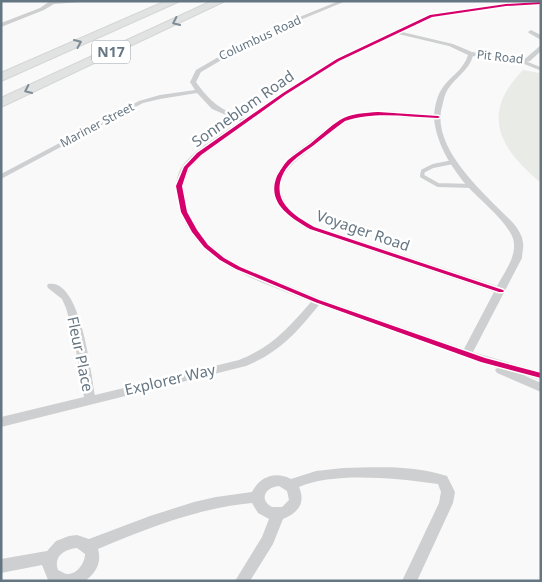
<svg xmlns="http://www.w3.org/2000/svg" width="542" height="582" font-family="'Noto Sans',sans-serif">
	<rect width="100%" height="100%" fill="#f9f9f9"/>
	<path fill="#e8ebe6" d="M523 70 539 73 541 71V183C499 148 480 114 523 70Z"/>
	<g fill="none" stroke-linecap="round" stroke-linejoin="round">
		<defs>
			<path id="motorway" d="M166 1H180L1 81V73Z
				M212 1H225L1 107V98Z"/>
		</defs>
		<use href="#motorway" stroke="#d5d6d6" stroke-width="2"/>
		<path stroke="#cecfd0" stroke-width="3" d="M521 61 541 69"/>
		<path stroke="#cecfd0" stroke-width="4" d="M453 162 433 166 423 171 422 176 438 185 472 186"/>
		<path fill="#cecfd0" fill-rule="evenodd" d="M50 1H94L54 4 44 10 1 27V23L40 8Z
			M339 1H346L264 35 201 72 196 82C211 103 221 110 245 118L282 93 336 59 429 15 506 3 541 1V5L506 7 432 17 402 32 453 44 472 52 521 59 526 58 541 45V51L530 61 521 63 473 56C469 70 456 77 448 89 444 95 443 104 441 111 435 147 476 186 499 209 508 218 522 229 523 243 524 247 522 253 522 258L473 352 541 372V380L523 375 541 383V392L497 373 495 370 497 368 319 305C296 333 280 352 246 366L1 427V417L84 397 73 333 66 308 62 299 48 288 47 286 48 284C81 277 91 374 95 395L239 360C272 347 288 328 311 302 261 281 189 263 178 201 175 189 175 177 183 165 197 147 222 134 240 121L212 109 197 93 160 99 143 103 1 179V174L139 101 160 95 195 90 190 82 196 70 260 33ZM398 34 449 46 468 55C464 69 451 76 443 87 437 95 435 106 434 115 408 113 380 108 354 114 337 118 325 130 312 140 304 147 292 153 285 162 258 193 281 213 309 230L494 292 464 349 321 299 241 266 225 257 209 244 198 230 188 212 183 186 190 168 202 156 286 95 340 61ZM378 116 434 119C437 145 451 167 468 187 480 200 514 227 514 244 515 259 504 273 497 286L315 226C304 220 291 213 285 202 270 177 298 159 315 146 325 138 335 130 346 122L355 118Z
			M531 30 541 35V40L529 33 528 32Z
			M343 468C377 467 415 465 447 476L455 492 453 503 417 581H402L439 503 441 492 438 484 430 483C394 478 333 472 299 487 306 503 298 513 283 519L273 544 250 581H235L262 537 269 519 258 513 252 503C198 508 148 528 98 549 102 562 96 573 85 581H50L48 580 42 565 1 573V559L47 551 56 541 69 536 77 535 89 539 150 516 194 502 216 497 252 492C260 476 276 471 291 479L316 471ZM279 486 287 491 289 500 282 507H272C258 499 266 487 279 486ZM77 548 85 554C85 563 77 575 66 574 63 573 61 571 58 570 53 556 65 549 77 548Z"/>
		<use href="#motorway" fill="#e1e2e2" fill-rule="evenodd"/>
		<defs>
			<path id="cycleway" d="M541 2V4L506 6 432 17 339 61 285 95 201 155 188 168 182 186 187 212 197 230 208 245 224 258 240 267 319 300 485 358 541 373V378L481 362 315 302 236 269 220 260 204 247 192 232 181 212 176 186 184 167 197 153 283 93 337 59 430 15 506 4Z
				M378 112 438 116 440 117 438 118C406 117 375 111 345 121 334 129 324 137 314 145 306 151 296 157 290 164 279 176 275 193 286 206 293 215 304 221 314 227L503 290 504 291 503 292H499L310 229C290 217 266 203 277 176 280 171 284 164 288 160 295 154 303 149 310 144 320 136 329 127 340 120 351 113 366 113 378 112Z"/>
		</defs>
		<use href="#cycleway" stroke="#fff" stroke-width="3"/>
		<use href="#cycleway" fill="#d6006c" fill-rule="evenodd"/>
	</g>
	<defs><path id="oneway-chevron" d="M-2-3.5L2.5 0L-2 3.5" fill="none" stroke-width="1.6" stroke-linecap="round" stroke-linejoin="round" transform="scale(1.25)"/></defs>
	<g stroke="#7e8c96">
		<use href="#oneway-chevron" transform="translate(176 22) rotate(155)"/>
		<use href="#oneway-chevron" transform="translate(78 43) rotate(-24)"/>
		<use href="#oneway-chevron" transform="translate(28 90) rotate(155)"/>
	</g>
	<g text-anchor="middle" stroke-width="5" stroke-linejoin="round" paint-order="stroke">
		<g font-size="12" fill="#657683" stroke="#fff">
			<text transform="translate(260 38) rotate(-25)" y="4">Columbus Road</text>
			<text transform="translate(500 57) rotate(6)" y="4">Pit Road</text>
			<text transform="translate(97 125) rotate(-28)" y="4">Mariner Street</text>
		</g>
		<rect fill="#fff" stroke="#939fa8" stroke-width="1" x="92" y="40.5" width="38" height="23" rx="4"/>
		<g font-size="14" font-weight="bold" fill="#657683">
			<text x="111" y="57">N17</text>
		</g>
		<g font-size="15" fill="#657683" stroke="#fff">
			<text transform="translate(243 109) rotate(-35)" y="5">Sonneblom Road</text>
			<text transform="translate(363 231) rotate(19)" y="5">Voyager Road</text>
			<text transform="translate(80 354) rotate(78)" y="5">Fleur Place</text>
			<text transform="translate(170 380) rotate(-13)" y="5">Explorer Way</text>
		</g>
	</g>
	<rect width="542" height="582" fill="none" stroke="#657683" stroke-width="5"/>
</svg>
